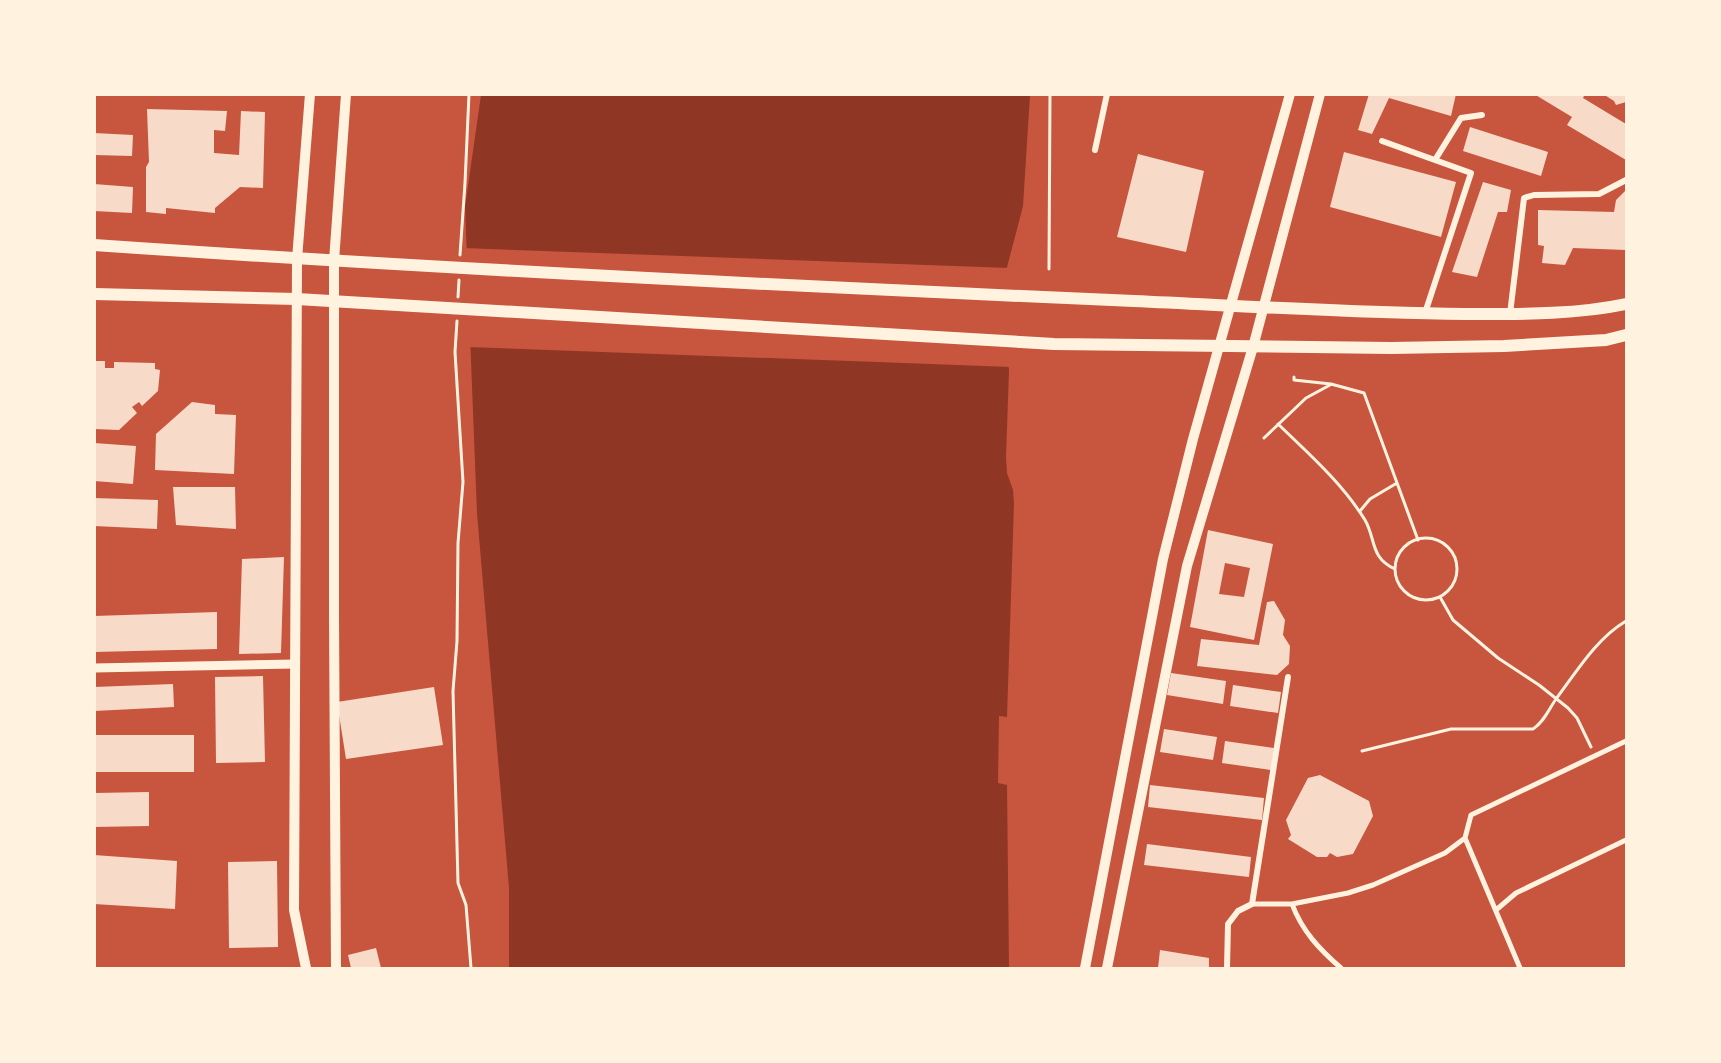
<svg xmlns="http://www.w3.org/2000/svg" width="1721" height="1063" font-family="'Titillium Web',sans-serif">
	<rect width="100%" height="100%" fill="#c8553d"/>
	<path fill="#8f3625" d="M481 95H1030L1023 206 1000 294 1009 370 1006 457 1007 473 1013 490 1014 503 1007 717 999 716 998 783 1007 785 1009 968H509V888L477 513 465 207Z"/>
	<path fill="#c8553d" d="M463 248 1010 268 1003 294 1011 367 467 347Z"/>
	<path fill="#f7dbc8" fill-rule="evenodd" d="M1369 94H1456L1451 116 1389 98 1372 134 1358 130Z
		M1534 94H1585L1583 98 1626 124V160L1567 125 1572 117Z
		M1603 94H1626V102L1616 105 1614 101Z
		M147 109 227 111 225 131 214 130V153L239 155 241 111 265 112 263 188 240 187 215 208V213L166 208V214L146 212V167L149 162Z
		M1470 127 1548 152 1541 176 1463 151Z
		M94 133 133 135 132 156 94 155Z
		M1344 152 1456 182 1441 237 1330 207Z
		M1138 154 1204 171 1186 252 1117 237Z
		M1483 182 1511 190 1507 212H1498L1477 277 1452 272Z
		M94 184 133 187 132 213 94 211Z
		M1626 190V250L1573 248 1565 265 1542 263 1544 246 1538 245V210L1614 212 1616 200Z
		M94 361H105V368H114V362L155 363V369L160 370 158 391 142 406 139 402 132 407 137 413 119 430 94 429Z
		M192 402 215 405V414L236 415 234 474 155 470 156 434Z
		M94 443 136 446 133 484 94 481Z
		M173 487H235L236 529 176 525Z
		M94 498 158 500 157 529 94 526Z
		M1208 530 1273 544 1254 640 1190 627ZM1225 563 1250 568 1244 597 1219 594Z
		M284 557 281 653 239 654 242 559Z
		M1274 601 1285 620 1283 635 1290 646 1289 664 1277 675 1197 666 1201 639 1259 645 1267 602Z
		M217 612V649L94 652V616Z
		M1171 673 1226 681 1223 704 1167 695Z
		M263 676 265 762 216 763 215 677Z
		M173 684 174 707 94 711V687Z
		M1233 685 1281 692 1278 713 1230 706Z
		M434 687 443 745 346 759 337 702Z
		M1164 729 1217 737 1213 760 1160 752Z
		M94 735H194V772H94Z
		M1225 741 1274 748 1271 770 1222 763Z
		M1320 775 1369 801 1373 816 1353 854 1337 857 1330 853 1327 857H1317L1288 839 1291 835 1286 820 1308 778Z
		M1150 785 1264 798 1262 820 1148 807Z
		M149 792V826L94 827V793Z
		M1147 844 1251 857 1249 877 1144 865Z
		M94 855 177 861 175 909 94 904Z
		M277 861 278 947 229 948 228 862Z
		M376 948 381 968H351L348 955Z
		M1160 950 1209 958V968H1158Z"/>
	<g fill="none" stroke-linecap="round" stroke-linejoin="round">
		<path stroke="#fff3e0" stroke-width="3" d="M460 255 465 183 469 94
			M1049 269 1050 94
			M458 297 459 280
			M457 321 455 352 463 482 458 543 457 641 453 691 458 883 466 905 471 968
			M1294 377V380L1331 384 1364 393 1418 540
			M1278 424C1309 454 1342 483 1365 520 1376 539 1370 558 1395 569
			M1264 438 1306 398 1330 385
			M1360 511 1370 499 1397 483
			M1395 569a31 31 0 1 1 62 0a31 31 0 1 1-62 0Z
			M1440 597 1453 620 1472 636 1498 658 1539 685 1568 708 1577 718 1591 747
			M1362 751 1451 729H1533C1544 722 1549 709 1556 699 1577 671 1596 639 1626 621"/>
		<path stroke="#fff3e0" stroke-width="5" d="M1465 838 1520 968
			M1252 904H1292L1348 893 1373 885 1445 853 1465 838 1471 815 1626 741
			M1292 904C1302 931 1320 950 1341 968
			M1496 910 1516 893 1626 840"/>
		<path stroke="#fff3e0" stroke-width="6" d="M1382 141 1471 173 1425 313
			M1095 150 1107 94
			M1435 160 1461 118 1482 115
			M1510 314 1524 198 1534 195 1599 194 1626 180
			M1227 968 1228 924 1238 911 1252 904 1288 677"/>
		<path stroke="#fff3e0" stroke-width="9" d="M94 668 295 664"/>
		<path stroke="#fff3e0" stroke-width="10" d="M306 968 294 910 297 259 310 94
			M336 968 334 615V261L346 94
			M1085 968 1163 559 1193 439 1290 94
			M1107 968 1187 566 1253 347 1320 94"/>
		<path stroke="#fff3e0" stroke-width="12" d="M94 245C441 269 787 286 1134 301 1244 306 1355 313 1465 314 1519 314 1574 315 1626 304
			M94 294 297 299 1054 344 1391 348 1504 346 1606 340 1626 335"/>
	</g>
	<rect width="1721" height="1063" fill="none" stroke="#fff3e0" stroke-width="192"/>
</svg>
